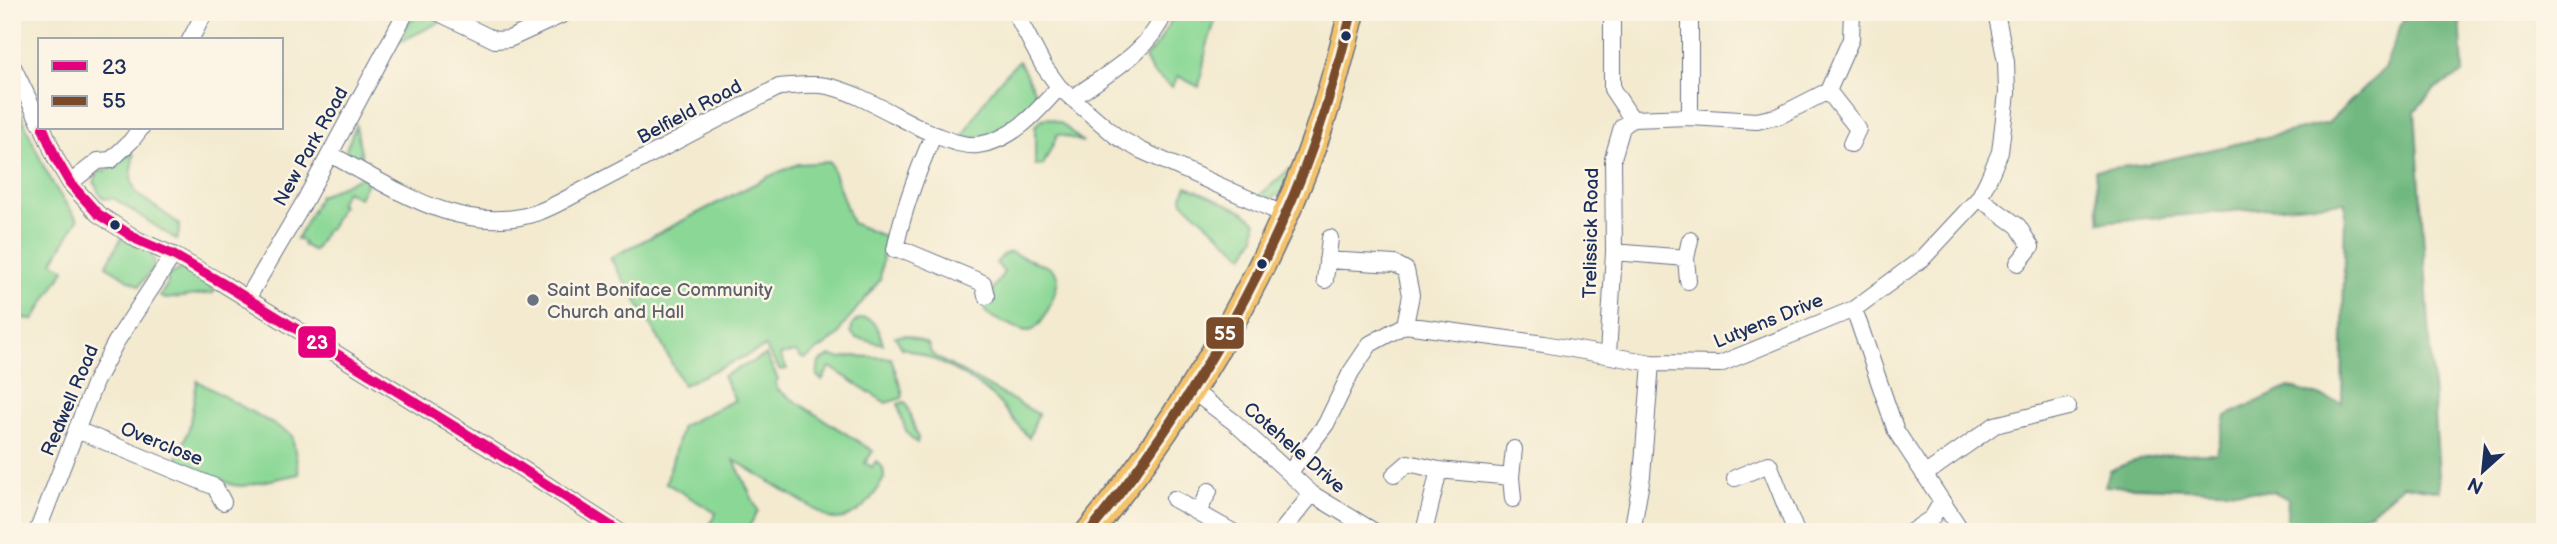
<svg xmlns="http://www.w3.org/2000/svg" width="2557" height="544" font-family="'Balsamiq Sans',sans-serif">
	<rect width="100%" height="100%" fill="#fcf5e5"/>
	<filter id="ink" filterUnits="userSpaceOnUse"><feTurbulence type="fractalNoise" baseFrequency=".0143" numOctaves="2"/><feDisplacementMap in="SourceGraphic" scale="14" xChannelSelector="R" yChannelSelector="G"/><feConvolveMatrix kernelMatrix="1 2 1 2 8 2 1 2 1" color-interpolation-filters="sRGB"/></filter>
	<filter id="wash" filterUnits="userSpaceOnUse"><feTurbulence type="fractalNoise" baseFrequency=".00686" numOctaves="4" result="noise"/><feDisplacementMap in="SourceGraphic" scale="28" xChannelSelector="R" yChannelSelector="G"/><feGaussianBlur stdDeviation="1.57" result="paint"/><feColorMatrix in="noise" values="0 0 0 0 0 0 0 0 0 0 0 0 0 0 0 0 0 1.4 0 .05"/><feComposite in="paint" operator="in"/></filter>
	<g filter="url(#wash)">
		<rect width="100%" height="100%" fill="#f3eacf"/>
		<path fill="#8bd896" stroke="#53847a" stroke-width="2" d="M1176 12H1218L1207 46 1199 87 1178 76 1172 87 1152 72 1145 58 1159 42Z
			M423 14H428L442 21 398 43 410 20Z
			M1019 61 1036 94 1037 102C1015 120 993 140 963 138 977 110 995 82 1019 61Z
			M18 106C34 146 49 186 78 219L53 262 65 269 33 320 12 315V128Z
			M1048 118 1061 123 1083 142 1058 134 1043 165H1035V126L1042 119Z
			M356 125 363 164 354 159 346 149Z
			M131 154 134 155C130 169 129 180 137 194L178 223 180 228 177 240 113 198 104 199 99 193 94 182 99 171H105Z
			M830 162 852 223 885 237 880 280 842 327 838 336 805 359 800 357 796 352 780 355 787 369 780 370 765 347 683 385 659 339 610 258 770 176 798 164Z
			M1292 167 1282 193 1269 199 1258 197Z
			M360 177 368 181 359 198 346 191 339 204 342 206 329 230H326L314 251 303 245 304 242 297 239 320 196Z
			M1187 186 1243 211 1256 222 1255 237 1244 256 1183 202 1182 196Z
			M122 237 148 250 154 260V267L139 286 106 266Z
			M1010 252 1051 268 1058 276C1058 289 1043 330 1029 331 1022 331 1014 327 1008 324 999 321 991 318 985 311L984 303 993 304V289L1004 272 996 263 1004 254Z
			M180 269 186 270 215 290 213 293 165 299 160 296 168 283 167 277Z
			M862 318C877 318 879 332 883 344L856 338 851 332C852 324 854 321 862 318Z
			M906 335 928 344 931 353 936 357 1038 414 1029 438C1016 424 1004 406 989 393 970 377 926 353 902 348L895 336Z
			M766 355 778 379 775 384 778 390 873 451 865 463 872 467 876 461 883 468 884 478C874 498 854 524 829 518L734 460 758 511 746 532H706L716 513 666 483 682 426 735 400 723 376Z
			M830 356 840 358 854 356 891 358 903 394 902 398 886 403 830 367 822 380 817 376 819 362Z
			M197 381 292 435 299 474 243 486 233 485 175 463 189 429Z
			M904 402 906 403 918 438 917 443C904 435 902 418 898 404Z"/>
		<path fill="#70b87f" stroke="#46746e" stroke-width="2" d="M2406 12H2460L2463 73 2436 88 2415 111 2440 491 2403 485 2371 512 2313 532H2286L2288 499 2275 492 2105 486 2110 471C2147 452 2176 454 2217 453L2226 416 2289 387 2342 403 2345 202 2100 222 2095 170 2148 164 2328 123 2384 69Z"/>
	</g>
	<g filter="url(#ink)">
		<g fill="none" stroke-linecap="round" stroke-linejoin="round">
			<defs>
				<path id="minor" d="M437 12 495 40 509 39 568 12
					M1015 12 1043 65 1059 87 1116 136 1140 150 1285 215
					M1612 12V89L1632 119
					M190 40 205 12
					M12 65 40 123
					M1828 91 1858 129 1851 144
					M1073 98C1106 74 1149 52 1165 12
					M1690 117V12
					M43 128 56 159 70 183 98 214 138 240 173 255 222 283 510 461 620 532
					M934 134C917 172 903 209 895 250L906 251 983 283 986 296
					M330 154C394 188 461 237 536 213 548 209 559 203 570 197L779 87C795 86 811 83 827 86 871 94 940 149 977 145 1012 141 1037 112 1059 87
					M70 183 98 161 111 160 131 141 141 128
					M1979 198 2018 226 2031 247 2018 263
					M1614 252 1686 258 1688 281
					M1686 258 1690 240
					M1327 260 1395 264 1406 270 1411 295 1405 325
					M1325 280 1330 238
					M247 299 303 204 406 12
					M1854 309 1896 431 1962 532
					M1608 355 1614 252 1613 158 1622 127 1632 119 1690 117 1757 121 1779 116 1828 91 1851 39 1852 12
					M1190 389 1234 422 1312 494 1375 532
					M77 430 215 487 223 502
					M1290 472 1326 424 1351 372 1370 344 1405 325 1544 344 1651 363 1720 364 1854 309 1923 258 1979 198 1988 180 2000 152 2007 93 2006 62 1996 12
					M1394 475 1408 463 1439 470 1511 477
					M1924 475 1995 425 2068 407
					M1735 478 1769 464 1796 532
					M1174 499 1233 532
					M1513 499 1511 477 1514 449
					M1198 512 1209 491
					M37 532 95 382 116 342 173 255
					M1281 532 1312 494
					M1424 532 1439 470
					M1632 532 1642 476 1651 363
					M1911 532 1932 518 1942 501"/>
				<path id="trunk" d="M1089 532C1181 420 1267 277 1315 140 1330 98 1341 55 1352 12"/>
			</defs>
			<use href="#minor" stroke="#677086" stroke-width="18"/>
			<use href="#trunk" stroke="#677086" stroke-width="29"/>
			<use href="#minor" stroke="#fff" stroke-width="16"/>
			<use href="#trunk" stroke="#f3c26a" stroke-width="26"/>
			<defs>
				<path id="bus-1" d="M43 128 56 159 70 183 98 214 138 240 173 255 222 283 510 461 620 532"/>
				<path id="bus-2" d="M1089 532C1181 420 1267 277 1315 140 1330 98 1341 55 1352 12"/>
			</defs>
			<use href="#bus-1" stroke="#fcf5e5" stroke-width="16"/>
			<use href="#bus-2" stroke="#fcf5e5" stroke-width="16"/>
			<use href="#bus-1" stroke="#e5007d" stroke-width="10"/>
			<use href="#bus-2" stroke="#7a4b2a" stroke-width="10"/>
		</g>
	</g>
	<g fill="#1b2f5e" stroke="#fcf5e5" stroke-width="2.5">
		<circle cx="1346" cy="36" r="6"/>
		<circle cx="115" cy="225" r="6"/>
		<circle cx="1262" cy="264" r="6"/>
	</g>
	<circle fill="#6b7280" stroke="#fcf5e5" stroke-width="2.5" cx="533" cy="300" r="7"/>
	<g text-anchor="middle" stroke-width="5" stroke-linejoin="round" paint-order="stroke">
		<g font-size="19" fill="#1b2f5e" stroke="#fcf5e5">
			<text transform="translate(689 111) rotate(-28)" y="7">Belfield Road</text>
			<text transform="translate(310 146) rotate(-61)" y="7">New Park Road</text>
			<text transform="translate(1590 233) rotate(-89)" y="7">Trelissick Road</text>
			<text transform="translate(1768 320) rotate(-22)" y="7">Lutyens Drive</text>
			<text transform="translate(69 400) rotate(-67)" y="7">Redwell Road</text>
			<text transform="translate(162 443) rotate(22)" y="7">Overclose</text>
			<text transform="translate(1295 447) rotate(41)" y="7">Cotehele Drive</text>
		</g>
		<g font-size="19" fill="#5b616d" stroke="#fcf5e5" text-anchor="start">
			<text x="547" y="296">Saint Boniface Community<tspan x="547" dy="22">Church and Hall</tspan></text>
		</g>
	</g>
	<g stroke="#fcf5e5" stroke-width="2.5">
		<rect x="1205" y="316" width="40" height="34" rx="7" fill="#7a4b2a"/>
		<rect x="297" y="325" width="40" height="34" rx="7" fill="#e5007d"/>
	</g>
	<g font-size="19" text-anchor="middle" font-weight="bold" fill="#fff">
		<text x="1225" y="340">55</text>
		<text x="317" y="349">23</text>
	</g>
	<rect width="2557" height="544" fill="none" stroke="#fcf5e5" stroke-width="42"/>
	<rect x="38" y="38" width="245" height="91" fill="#fcf5e5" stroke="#a2a6af" stroke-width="2"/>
	<rect x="52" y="61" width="35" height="10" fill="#e5007d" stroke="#a2a6af" stroke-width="2"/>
	<text x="102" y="74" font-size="21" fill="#1b2f5e">23</text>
	<rect x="52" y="96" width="35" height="10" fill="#7a4b2a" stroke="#a2a6af" stroke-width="2"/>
	<text x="102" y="108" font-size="21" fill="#1b2f5e">55</text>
	<g transform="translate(2483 471) rotate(207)" stroke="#fcf5e5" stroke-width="5" paint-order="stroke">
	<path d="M0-5L12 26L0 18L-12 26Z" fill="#1b2f5e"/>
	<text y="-10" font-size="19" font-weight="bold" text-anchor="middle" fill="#1b2f5e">N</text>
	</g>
</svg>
